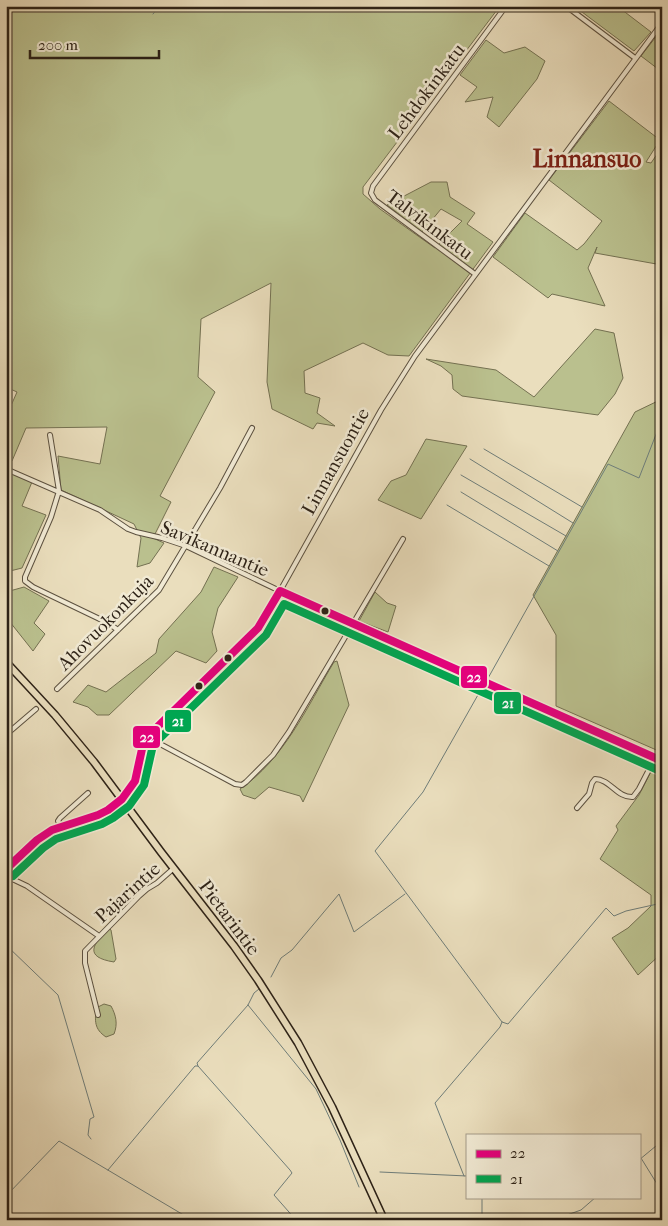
<svg xmlns="http://www.w3.org/2000/svg" width="668" height="1226" font-family="'IM FELL French Canon',serif">
	<rect width="100%" height="100%" fill="#eadebd"/>
	<filter id="stains"><feTurbulence type="fractalNoise" baseFrequency=".004" numOctaves="4"/><feColorMatrix values="0 0 0 0 .2 0 0 0 0 .09 0 0 0 0 .02 0 0 0 .5 -.17"/></filter>
	<radialGradient id="worn" r=".72"><stop offset=".6" stop-color="#630" stop-opacity="0"/><stop offset="1" stop-color="#630" stop-opacity=".3"/></radialGradient>
	<path fill="#bac08e" stroke="#747152" d="M6 6H500L363 187V194L380 209 435 248 462 221 441 209 422 232 387 205 431 182H447L450 197 475 213 467 224 493 242 409 356 388 355 363 343 304 371 305 393 320 398 317 413 335 426 317 423 313 429 272 409 267 382 271 283 201 319 198 377 215 392 160 496 171 502 153 538 164 543 150 563 137 567 141 538 134 524 61 490 58 456 100 464 107 427 26 428 12 461 6 458V417L17 392 6 387Z
		M574 6H617L651 32 634 51Z
		M662 29V72L641 56Z
		M486 40 504 53 525 47 545 61 537 79 499 127 487 117 493 97 465 102 477 87 460 75Z
		M609 101 660 140 646 162 651 163 662 147V265L595 253 597 247 588 268 605 306 552 294 548 298 493 257 525 213 577 250 584 244 602 221 549 180Z
		M595 329 614 333 623 378 615 394 598 415 462 396 453 389 452 375 441 366 426 359 496 370 534 397Z
		M662 399V953L638 975 612 938 628 928 651 906V895L600 859 618 830 616 826 639 795 661 752 556 706V635L533 595 635 412Z
		M426 439 467 446 421 519 378 500 391 481 406 475Z
		M6 471 32 482 22 506 46 515 22 568 6 572Z
		M214 567 238 577 218 608 212 632 217 651 206 663 176 651 109 715H97L88 707 73 702 88 685 106 692 156 653 159 639 201 592Z
		M24 587 49 601 34 623 45 634 33 651 6 617V592Z
		M375 592 387 603 396 606 388 632 359 621Z
		M337 661 349 705 303 802 300 796 269 787 255 799 243 795 240 789C284 759 307 707 334 662Z
		M109 928 111 930 116 959 114 962C83 957 93 944 109 928Z
		M104 1004 111 1006C116 1015 118 1024 114 1034L106 1037C94 1029 95 1021 96 1008Z"/>
	<g fill="none" stroke-linecap="round" stroke-linejoin="round">
		<path stroke="#6f7d79" stroke-width="1" d="M153 14 160 6
			M484 449 582 507
			M470 459 573 523
			M461 475 566 536
			M461 492 558 551
			M447 505 549 566
			M487 680 608 464 639 478 662 419
			M483 686 423 792 375 851 502 1022 508 1024 606 908 614 916 626 911 662 903
			M6 945 58 995 94 1117 90 1119 88 1135 91 1139
			M271 977 281 958 292 950 339 894 354 932 405 894
			M248 1005 316 1089 340 1140 359 1187
			M198 1066 197 1063 248 1005 254 993 259 989
			M641 1158 662 1192
			M639 1160 662 1141
			M108 1170 195 1066H198L290 1170 292 1173 274 1195 296 1220
			M380 1172 467 1176
			M464 1176 435 1103 500 1027 502 1022
			M6 1196 59 1141 192 1220
			M482 1197V1220
			M553 1220 581 1210 596 1197"/>
		<defs>
			<path id="street" d="M566 6 635 58
				M475 274 375 200 371 193 373 186 506 6
				M50 435 59 491 51 517 25 577V581L33 587 108 623 118 630
				M6 469 100 510 128 529 136 532 162 538 186 546 280 591 662 761
				M280 591 381 410 415 356 662 23
				M57 689 159 590 220 488 252 428
				M147 737 235 784 242 785 246 782 273 755 289 732 403 539
				M6 753 8 733 36 709
				M577 808 589 794 592 783 595 779C610 779 617 798 633 797L639 789 655 758
				M61 826 58 821 60 818 88 793
				M6 876 27 886 99 936
				M98 1015 85 963V951L139 896 147 889 157 883 174 868"/>
			<path id="secondary" d="M6 869 37 840 52 830 98 815 108 810 122 799 135 781 144 740 258 628 280 591"/>
			<path id="primary" d="M6 662 55 715 94 762 161 852 234 946 258 980 298 1043 332 1107 384 1220"/>
		</defs>
		<use href="#street" stroke="#5c5140" stroke-width="6"/>
		<use href="#secondary" stroke="#2d2217" stroke-width="8"/>
		<use href="#primary" stroke="#2d2217" stroke-width="9"/>
		<use href="#street" stroke="#f1ead4" stroke-width="4"/>
		<use href="#secondary" stroke="#f1ead4" stroke-width="5.5"/>
		<use href="#primary" stroke="#eadebd" stroke-width="6"/>
		<defs>
			<path id="bus-1" d="M6 869 37 840 52 830 98 815 108 810 122 799 135 781 144 740 258 628 280 591 662 761"/>
			<path id="bus-2" d="M13 876 43 848 56 839 102 824 113 818 129 806 144 785 153 745 266 635 284 604 658 770"/>
		</defs>
		<use href="#bus-1" stroke="#f1ead4" stroke-width="11"/>
		<use href="#bus-2" stroke="#f1ead4" stroke-width="11"/>
		<use href="#bus-1" stroke="#e5007d" stroke-width="8"/>
		<use href="#bus-2" stroke="#00a651" stroke-width="8"/>
	</g>
	<g fill="#2d2217" stroke="#f1ead4" stroke-width="2">
		<circle cx="325" cy="611" r="4.5"/>
		<circle cx="228" cy="658" r="4.5"/>
		<circle cx="199" cy="686" r="4.5"/>
	</g>
	<g text-anchor="middle" stroke-width="5" stroke-linejoin="round" paint-order="stroke">
		<g font-size="19" fill="#2d2217" stroke="#f1ead4">
			<text transform="translate(426 91) rotate(-53)" y="7">Lehdokinkatu</text>
			<text transform="translate(430 224) rotate(37)" y="7">Talvikinkatu</text>
			<text transform="translate(335 461) rotate(-61)" y="7">Linnansuontie</text>
			<text transform="translate(215 548) rotate(23)" y="7">Savikannantie</text>
			<text transform="translate(105 622) rotate(-45)" y="7">Ahovuokonkuja</text>
			<text transform="translate(127 892) rotate(-42)" y="7">Pajarintie</text>
			<text transform="translate(230 917) rotate(53)" y="7">Pietarintie</text>
		</g>
		<g font-size="24" font-weight="bold" fill="#7a1f14" stroke="#f1ead4">
			<text x="587" y="167">Linnansuo</text>
		</g>
	</g>
	<g stroke="#f1ead4" stroke-width="2">
		<rect x="460" y="665" width="28" height="24" rx="5" fill="#e5007d"/>
		<rect x="493" y="691" width="29" height="24" rx="5" fill="#00a651"/>
		<rect x="164" y="709" width="28" height="24" rx="5" fill="#00a651"/>
		<rect x="132" y="725" width="29" height="24" rx="5" fill="#e5007d"/>
	</g>
	<g font-size="14" text-anchor="middle" font-weight="bold" fill="#fff">
		<text x="474" y="682">22</text>
		<text x="508" y="708">21</text>
		<text x="178" y="726">21</text>
		<text x="147" y="742">22</text>
	</g>
	<rect width="668" height="1226" fill="none" stroke="#eadebd" stroke-width="25"/>
	<rect x="8" y="8" width="653" height="1211" fill="none" stroke="#2d2217" stroke-width="2.5"/>
	<rect x="12" y="12" width="643" height="1201" fill="none" stroke="#2d2217"/>
	<rect x="466" y="1134" width="175" height="65" fill="#f1ead4" stroke="#a39a88"/>
	<rect x="476" y="1150" width="25" height="8" fill="#e5007d" stroke="#a39a88"/>
	<text x="510" y="1158" font-size="15" fill="#2d2217">22</text>
	<rect x="476" y="1175" width="25" height="8" fill="#00a651" stroke="#a39a88"/>
	<text x="510" y="1184" font-size="15" fill="#2d2217">21</text>
	<path d="M30 50v8h129v-8" fill="none" stroke="#2d2217" stroke-width="2.5"/>
	<text x="38" y="50" font-size="15" fill="#2d2217" stroke="#f1ead4" stroke-width="4" paint-order="stroke">200 m</text>
	<rect width="100%" height="100%" filter="url(#stains)"/>
	<rect width="100%" height="100%" fill="url(#worn)"/>
</svg>
